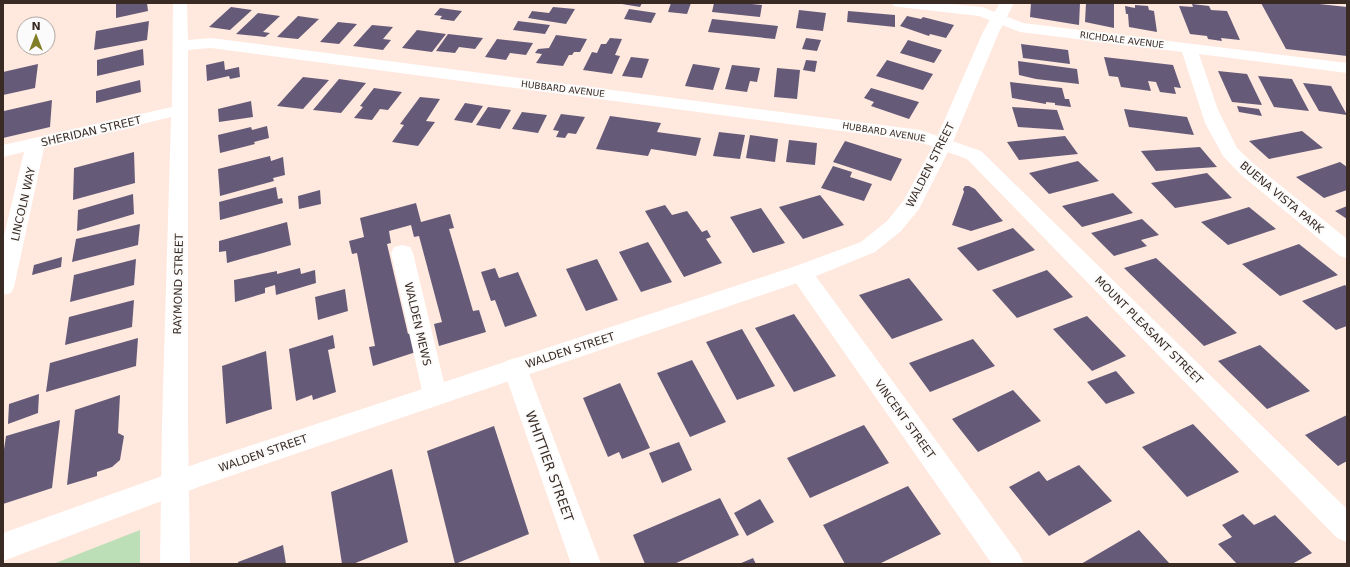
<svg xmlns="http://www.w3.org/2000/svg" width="1350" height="567" font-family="'DejaVu Sans',sans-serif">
	<rect width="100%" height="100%" fill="#ffe8de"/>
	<path fill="#bcdfb7" d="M140 530V564H53Z"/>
	<path fill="#655b78" d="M116 3H147L148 11 116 18Z
		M616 3H642L640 7Z
		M671 3H691L687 14 668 12Z
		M714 3H741L762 5 760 17 712 12Z
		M1031 3H1080L1079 25 1030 17Z
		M1086 3H1114V28L1085 22Z
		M1261 3H1310L1347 7V56L1286 49Z
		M1192 4 1209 6 1211 10 1227 11 1240 40 1221 38 1222 41 1208 39 1207 36 1190 34 1179 6 1193 7Z
		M1135 5 1148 6 1149 10 1154 11 1157 32 1129 27 1128 14H1126L1125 6 1135 8Z
		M231 7 252 10 230 30 209 27Z
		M553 7 575 9 566 24 528 18 532 11 549 13Z
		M440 8 462 11 454 21 440 19 442 16 434 15Z
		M629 9 656 13 651 23 624 19Z
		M799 10 826 13 823 31 796 28Z
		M848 11 895 15V27L847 22Z
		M258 13 280 16 263 32 270 33 265 37 236 34Z
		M298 16 319 19 298 39 277 37Z
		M907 16 921 19 923 17 954 25 946 38 930 34 929 36 900 26Z
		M712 19 778 26 775 39 708 32Z
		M149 21 147 40 94 50 96 31Z
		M518 21 550 25 545 34 513 30Z
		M338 22 357 24 339 44 320 42Z
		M372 25 393 27 383 39 391 40 383 50 353 46Z
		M417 30 446 34 432 52 402 48Z
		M448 34 483 38 475 49 459 47 455 53 436 51Z
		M556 35 587 39 580 52H574L572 55H569L563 66 536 63 542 54 535 53 538 49 549 48Z
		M610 38 622 39 615 55 620 56 612 74 583 70 592 52 597 53 601 44H606Z
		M806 38 821 40 817 51 802 49Z
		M497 39 533 43 526 55 510 53 506 60 485 57Z
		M908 40 942 50 934 63 900 53Z
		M1021 44 1068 50 1070 64 1023 58Z
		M143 49 144 65 97 76V60Z
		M631 57 649 59 642 78 622 76Z
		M1104 57 1173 65 1181 88 1174 87 1176 94 1160 92 1156 82 1148 81 1151 91 1121 87 1118 77 1109 76Z
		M806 60 817 61 815 72 803 70Z
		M887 60 933 74 923 90 876 76Z
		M224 61 225 70 239 67 240 77 230 79 229 76 207 81 206 65Z
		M1018 61 1077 69 1079 84 1036 79 1019 75Z
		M38 64 35 88 3 95V72Z
		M693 64 720 68 713 90 685 86Z
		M732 65 760 68 757 82 750 81 747 92 725 89Z
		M777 68 800 70 797 99 774 97Z
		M1218 71 1247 74 1262 105 1232 102Z
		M1258 76 1292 79 1309 111 1274 107Z
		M303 77 329 80 303 109 277 106Z
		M339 79 366 83 341 113 313 110Z
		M140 80 141 92 96 103V91Z
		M1010 82 1062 88 1065 99H1069L1071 107 1055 105V103L1046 102V104L1012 98Z
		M1303 83 1331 86 1347 115 1319 111Z
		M374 88 402 92 388 110 380 109 372 120 354 118 363 107 360 106Z
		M871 88 919 102 909 119 871 106 874 102 864 98Z
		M420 97 440 99 426 121 435 122 418 146 392 142 404 125 400 124Z
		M52 100 50 127 3 138 4 111Z
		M251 101 253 117 219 122 218 109Z
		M465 103 483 106 472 123 454 120Z
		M1237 106 1259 109 1262 116 1239 112Z
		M488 107 511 110 500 129 476 125Z
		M1012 107 1057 110 1064 130 1018 127Z
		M1124 109 1187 117 1194 135 1129 127Z
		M522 112 547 115 538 133 512 129Z
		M561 114 585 117 576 134 568 133 565 138 556 137 559 131 553 130Z
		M610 116 661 123 657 132 701 138 696 156 651 149 648 156 596 149Z
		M267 126 269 138 254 142 255 144 220 153 218 135 251 127 252 130Z
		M1302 131 1323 148 1269 159 1249 141Z
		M719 132 745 135 740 159 713 156Z
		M750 135 778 139 775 162 746 158Z
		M1065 136 1078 154 1019 160 1007 142Z
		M789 140 817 143 815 165 786 162Z
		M845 141 902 159 891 181 833 162Z
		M1200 147 1217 167 1156 171 1141 151Z
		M134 152 135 183 73 200 74 168Z
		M270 156 271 161 283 157 285 175 273 178 274 181 220 196 218 169Z
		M1078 161 1099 181 1049 194 1029 173Z
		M1340 162 1347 167V190L1324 198 1296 177Z
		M833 166 852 172 850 177 872 184 864 201 821 188Z
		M1207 173 1232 198 1175 208 1151 183Z
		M965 186H969L975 189 1003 221 971 231 952 225 964 192 963 189Z
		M276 187 278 199 282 198 283 203 220 220 219 202Z
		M320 190 321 204 299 209 298 196Z
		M1113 193 1133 213 1082 227 1062 206Z
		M133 194 134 214 77 231 78 210Z
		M820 195 844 225 803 239 779 207Z
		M416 203 421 222 450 214 454 228 449 229 473 311 479 310 486 332 439 346 434 324 442 322 419 236 414 237 411 225 389 231 391 243 387 244 408 334 414 332 419 351 373 366 369 347 375 346 357 253 352 254 349 241 364 237 360 218Z
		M665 205 672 215 687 211 702 232 707 230 711 237 706 239 722 263 684 277 645 211Z
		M1347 206V219L1335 211Z
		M1249 207 1276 229 1228 245 1201 222Z
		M761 208 785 243 753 253 730 217Z
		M1142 219 1159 235 1141 240 1147 246 1114 256 1091 233Z
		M287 222 291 245 227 263 226 251 219 252V241Z
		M140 224 138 245 72 262 76 239Z
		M1013 228 1035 250 978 271 957 248Z
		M648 242 672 282 641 292 619 252Z
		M1299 244 1338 275 1280 296 1242 264Z
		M62 257 61 267 32 275 34 265Z
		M1156 258 1237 333 1204 346 1124 268Z
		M136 259 134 285 70 302 74 275Z
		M597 259 618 300 586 311 566 269Z
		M300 268 301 274 315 270 316 283 276 295 275 285 265 288V293L235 302 234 280 277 271V274Z
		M495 268 499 278 518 272 537 316 505 327 495 300 491 301 481 272Z
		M1047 270 1073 297 1017 318 992 290Z
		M909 278 943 320 892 339 859 295Z
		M1345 285 1347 287V326L1336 330 1302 301Z
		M345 289 348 311 318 320 315 297Z
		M134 300 132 327 65 345 69 317Z
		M794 314 836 376 794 392 755 328Z
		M1087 316 1126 356 1092 371 1053 329Z
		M742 329 775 386 737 400 706 342Z
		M333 335 335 348 328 350 336 392 313 400 312 395 296 401 289 349Z
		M138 338 136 366 46 392 50 363Z
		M973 339 995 366 930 392 909 363Z
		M1260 345 1310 391 1267 409 1218 361Z
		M266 351 272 409 226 424 222 366Z
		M692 360 726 422 690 437 657 373Z
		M1116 371 1135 393 1106 404 1087 382Z
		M620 383 650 448 622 459 619 452 608 457 583 398Z
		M1013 390 1041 421 978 452 952 419Z
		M39 394 38 413 8 424 9 404Z
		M120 395 118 433 124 436 120 460 112 467 97 472V476L67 485 75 410Z
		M1347 415V461L1338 466 1305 435Z
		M60 420 52 488 3 504V456L6 436Z
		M1193 424 1239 472 1187 497 1142 447Z
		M864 425 889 463 810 498 787 458Z
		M494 426 529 534 455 564 427 451Z
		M679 442 692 470 662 483 649 453Z
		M1079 465 1112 501 1049 536 1009 487 1039 471 1047 481Z
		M392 469 408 542 353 564H342L331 492Z
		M908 486 941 534 879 564H845L823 525Z
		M720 498 739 535 674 564H645L633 535Z
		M760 499 774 522 747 536 734 513Z
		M1243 514 1254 525 1275 515 1312 553 1292 564H1237L1218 544 1232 537 1222 525Z
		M1139 530 1170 564H1081Z
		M283 545 286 564H238V562Z
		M753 558 756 564H739Z"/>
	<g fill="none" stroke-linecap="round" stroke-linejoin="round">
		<path fill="#fff" fill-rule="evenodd" d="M173 3H187L188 40 211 38 920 130 981 151 1347 509V542L1337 538 967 159 917 141 211 48 188 50V424L190 564H160L162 424 171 117 44 148 14 287 11 293 3 295V240L24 152 3 157V145L172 107Z
			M892 3H941L982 7 1023 23 1347 63V73L1199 54 1218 110 1237 148 1255 165 1347 239V258L1340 256 1241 175 1223 156 1205 123 1182 52 1020 32 979 16 899 7 894 6Z
			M402 245 410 247 413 253 447 395 444 403 435 406 426 403 423 395 391 253 394 247Z
			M801 265 809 267 1019 554 1024 564H992L793 279 790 273 793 267Z
			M515 358 524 361 527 368 601 564H571L503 368 506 361Z"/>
		<path fill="#fff" fill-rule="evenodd" d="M1000 3H1014L999 32 952 144 919 209 901 231 875 252 809 279 204 485 3 561V533L204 461 793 267 861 242 887 221 904 200 934 144 983 32Z"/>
	</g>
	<g text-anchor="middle" stroke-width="4" stroke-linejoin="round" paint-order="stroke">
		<g font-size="9" fill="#392b24" stroke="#fbfbfb">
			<text transform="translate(1122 40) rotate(7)" y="3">RICHDALE AVENUE</text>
			<text transform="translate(563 89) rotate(7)" y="3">HUBBARD AVENUE</text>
			<text transform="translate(884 132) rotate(9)" y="3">HUBBARD AVENUE</text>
		</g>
		<g font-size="11" fill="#392b24" stroke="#fbfbfb">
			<text transform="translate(91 131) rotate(-13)" y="4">SHERIDAN STREET</text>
			<text transform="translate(930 165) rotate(-63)" y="4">WALDEN STREET</text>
			<text transform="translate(1282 197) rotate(40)" y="4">BUENA VISTA PARK</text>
			<text transform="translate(23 204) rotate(-77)" y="4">LINCOLN WAY</text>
			<text transform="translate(178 284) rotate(-89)" y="4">RAYMOND STREET</text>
			<text transform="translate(418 324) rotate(77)" y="4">WALDEN MEWS</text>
			<text transform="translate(1149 330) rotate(45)" y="4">MOUNT PLEASANT STREET</text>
			<text transform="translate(570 350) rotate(-18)" y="4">WALDEN STREET</text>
			<text transform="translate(905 419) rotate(54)" y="4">VINCENT STREET</text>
			<text transform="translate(263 453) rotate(-19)" y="4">WALDEN STREET</text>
		</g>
		<g font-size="13" fill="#392b24" stroke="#fbfbfb">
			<text transform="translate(550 466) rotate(70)" y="5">WHITTIER STREET</text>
		</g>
	</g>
	<rect width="1350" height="567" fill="none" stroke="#392b24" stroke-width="8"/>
	<g transform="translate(36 36)"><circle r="19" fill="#fbfbfb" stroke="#ada8a5"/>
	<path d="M0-3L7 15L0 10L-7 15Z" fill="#807f28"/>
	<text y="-6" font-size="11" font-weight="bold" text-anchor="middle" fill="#392b24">N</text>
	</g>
</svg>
